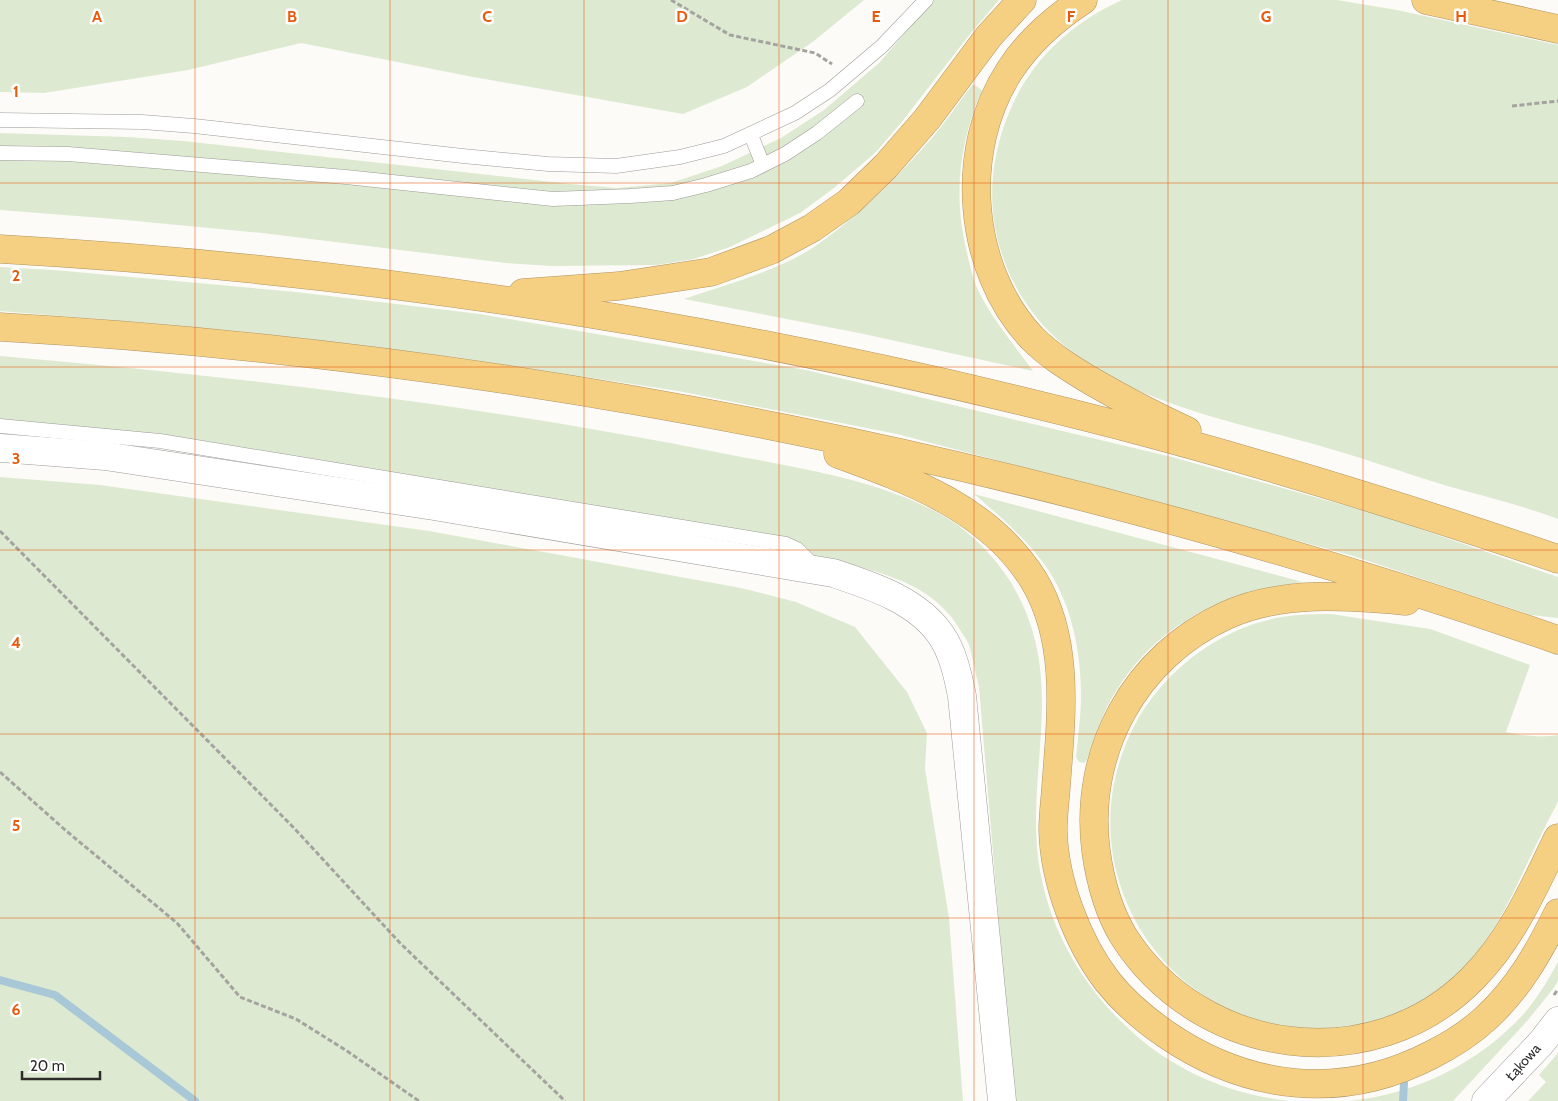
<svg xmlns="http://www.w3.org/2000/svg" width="1558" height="1101" font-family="Cabin,sans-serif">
	<rect width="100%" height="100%" fill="#fdfbf8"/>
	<path fill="#ddead1" d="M0 0H864L814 41 747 87 683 114 468 76 301 43 188 70 44 93 0 92Z
		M934 0H999L970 34 901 123 875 153 834 188 800 213 730 247 694 259 657 265 552 266 506 263 262 233 115 219 0 210V133L128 137 183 141 570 184 617 188 671 183 722 166 781 138 824 110 879 63Z
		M1122 0H1337L1397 10 1558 45V519C1521 505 1482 496 1444 485 1402 472 1360 457 1317 445 1206 414 1066 392 1011 277 994 241 988 200 995 161 1009 85 1052 32 1122 0Z
		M973 84 982 90C959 144 953 195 967 253 970 266 973 280 979 292 993 320 1015 346 1033 371L859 333 684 299C725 285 774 272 811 249 852 222 899 176 931 139 946 122 959 102 973 84Z
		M0 267 54 270 296 292 480 314 806 370 1172 457 1386 517 1558 577V618L1531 615 1350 555 1122 493 897 434 678 391 453 357 237 331 0 311Z
		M0 356C243 377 487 406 726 454 800 468 911 484 969 534 1020 578 1042 634 1042 701 1042 750 1033 799 1037 848 1043 917 1077 981 1128 1028 1172 1070 1230 1095 1290 1101H1014L979 687C975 673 973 658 969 645 967 639 962 634 959 628 935 589 894 576 852 565L262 457 0 426Z
		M0 477 100 485 429 531 741 588 796 602 855 627 907 692 927 733 925 769 949 918 963 1101H0Z
		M974 494 1303 582C1223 592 1155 624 1113 696 1101 716 1094 738 1087 760L1084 763 1079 762 1076 757C1078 736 1081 716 1081 695 1081 652 1072 607 1049 571 1029 541 1001 517 974 494Z
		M1331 614 1430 629 1530 665 1506 732C1524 736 1539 738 1558 735 1558 750 1558 765 1558 779 1558 786 1558 794 1558 801 1555 809 1549 818 1546 825 1535 847 1525 868 1515 889 1499 923 1474 963 1445 986 1423 1004 1394 1017 1367 1023 1246 1053 1129 971 1112 849 1106 803 1116 757 1139 717 1172 662 1232 620 1298 615 1309 614 1320 614 1331 614Z
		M1558 962V981L1553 989 1528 1020 1453 1101H1350C1361 1099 1373 1098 1384 1095 1438 1083 1491 1052 1527 1010 1539 995 1549 979 1558 962Z
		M1558 1053V1101H1528L1546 1082 1539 1075Z"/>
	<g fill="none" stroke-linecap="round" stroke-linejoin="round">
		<path stroke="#a8c7d7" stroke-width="8" d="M0 980 55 995 195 1101
			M1403 1101 1404 1083"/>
		<defs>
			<path id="lane" d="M0 120 142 122 194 126 463 156 548 164 616 166 680 157 724 146 795 113 830 90 882 46 926 0
				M751 135 763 165
				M0 153 68 154 346 177 553 199 630 196 673 193 706 185 751 171 785 154 817 133 857 101
				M0 426 160 441 786 544 797 549 816 568"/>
			<path id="street" d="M0 448 105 456 434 506 833 573C872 586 917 600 941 635 953 652 958 676 962 696L1002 1101
				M1486 1101 1541 1043 1558 1021"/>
			<path id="highway" d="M1083 0C1054 19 1028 42 1010 70 958 149 967 269 1032 338 1050 356 1071 369 1093 382 1124 400 1155 416 1187 431
				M1426 0 1558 29
				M0 249C375 270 750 330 1114 424 1263 463 1411 509 1558 559
				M523 293 619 286 711 272 771 250 812 228 849 202 886 166 927 119 989 36 1022 0
				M0 327C530 357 1057 466 1558 640
				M838 454C912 481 989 509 1033 579 1071 641 1061 719 1056 787 1055 801 1053 816 1053 830 1054 880 1077 942 1108 982 1124 1002 1145 1020 1167 1035 1248 1090 1342 1101 1431 1055 1451 1045 1470 1033 1486 1018 1518 989 1539 952 1558 913
				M1406 601C1347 596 1283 590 1227 615 1135 656 1083 752 1096 851 1100 880 1108 911 1124 937 1200 1056 1372 1081 1473 978 1512 939 1534 887 1558 838"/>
		</defs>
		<use href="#lane" stroke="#9d9b98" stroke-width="15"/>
		<use href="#street" stroke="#9d9b98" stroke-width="29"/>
		<use href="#highway" stroke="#af9664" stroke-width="29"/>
		<path stroke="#a4a3a0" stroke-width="3" stroke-dasharray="5 2.5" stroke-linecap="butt" d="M671 0 730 35 815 53 832 64
			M1512 106 1558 101
			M0 531 294 828 400 943 565 1101
			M0 772 64 829 177 923 240 997 296 1019 347 1051 419 1101
			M1554 995 1558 989"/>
		<use href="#lane" stroke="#fff" stroke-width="14"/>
		<use href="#street" stroke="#fff" stroke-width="28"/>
		<use href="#highway" stroke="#f5cf82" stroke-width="28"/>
	</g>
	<path fill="none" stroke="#e8590c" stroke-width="1" stroke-opacity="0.55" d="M195 0V1101M390 0V1101M584 0V1101M779 0V1101M974 0V1101M1168 0V1101M1363 0V1101M0 183H1558M0 367H1558M0 550H1558M0 734H1558M0 918H1558"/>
	<g text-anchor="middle" stroke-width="5" stroke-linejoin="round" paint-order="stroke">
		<g font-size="14" fill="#2d2c2b" stroke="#fff">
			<text transform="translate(1523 1062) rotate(-48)" y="5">Łąkowa</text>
		</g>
	</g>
	<g font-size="16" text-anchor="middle" font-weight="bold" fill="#e8590c" stroke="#fff" stroke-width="5" stroke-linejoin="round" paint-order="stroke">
		<text x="97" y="22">A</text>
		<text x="292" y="22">B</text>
		<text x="487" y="22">C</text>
		<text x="682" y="22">D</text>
		<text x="876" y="22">E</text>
		<text x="1071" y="22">F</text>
		<text x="1266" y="22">G</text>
		<text x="1461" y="22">H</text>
		<text x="16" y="97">1</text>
		<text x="16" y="281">2</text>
		<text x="16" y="464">3</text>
		<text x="16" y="648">4</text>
		<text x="16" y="831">5</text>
		<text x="16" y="1015">6</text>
	</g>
	<path d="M22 1071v8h78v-8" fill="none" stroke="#2d2c2b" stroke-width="2.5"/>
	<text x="30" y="1071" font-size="15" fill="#2d2c2b" stroke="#ffffff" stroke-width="4" paint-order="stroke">20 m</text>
</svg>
